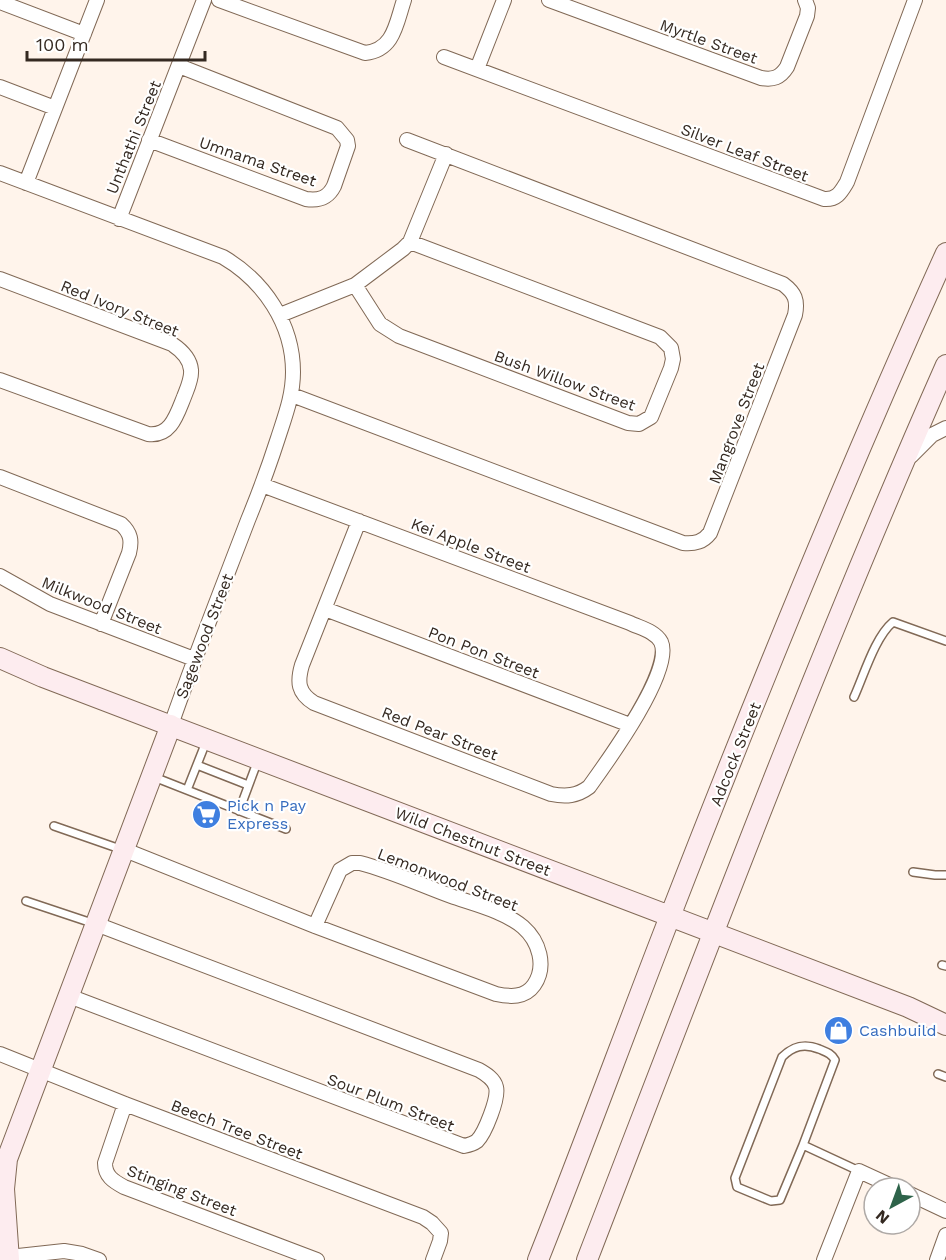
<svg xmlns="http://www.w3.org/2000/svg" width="946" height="1260" font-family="'Work Sans',sans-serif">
	<rect width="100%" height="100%" fill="#fff4eb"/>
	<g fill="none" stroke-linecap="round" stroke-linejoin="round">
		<defs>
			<path id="lane" d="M854 697C864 675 875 637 893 622L946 641
				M197 765 248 785
				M154 777 286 829
				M187 790 206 742
				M239 811 258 760
				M54 826 123 850
				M913 872 935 875H946
				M26 901 95 924
				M942 965 946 966
				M938 1074 946 1077
				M803 1145 780 1200 771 1201 737 1187 735 1178 782 1057C793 1046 804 1043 819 1049 826 1052 831 1053 835 1060L803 1145 859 1171"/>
			<path id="street" d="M219 0 365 53C394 50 396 24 404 0
				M549 0 761 78C773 80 780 78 787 67L807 16 808 8 805 0
				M0 2 84 34
				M444 57 824 199C837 200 841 192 847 182L915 0
				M477 69 504 0
				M0 87 55 108
				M149 140 306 199C319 201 328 198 334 186L348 146 347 140 337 128 179 66
				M0 173 223 257C264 281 293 324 293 372 293 396 285 416 278 438 269 466 259 493 248 520 222 588 195 656 171 725
				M26 183 97 0
				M119 219 204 0
				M0 279 172 344C181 350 190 358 191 370 192 379 187 389 184 397 177 414 171 437 148 434L0 380
				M355 285 380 324 399 336 628 423 639 424 651 417 671 368 673 359 671 348 660 337 410 242
				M280 315 355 285 403 249 410 242 446 154
				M292 395 683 543C695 544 703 542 710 533L795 315C798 300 795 293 783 284L407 140
				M911 456 932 435 946 428
				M0 477 121 524C131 533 132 541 129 553L101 624
				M262 485 630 623C640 628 655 631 661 642 674 670 607 762 589 787 577 796 566 797 551 794L314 703C298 693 297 682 302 665L359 521
				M0 576 50 604 194 659
				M325 609 630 725
				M125 850 315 926 496 994C510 997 525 998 534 985 547 966 539 941 523 927 504 911 474 904 451 896 421 885 391 871 360 863H352L340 870 315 926
				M69 996 464 1146C469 1145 473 1144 477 1141 485 1133 499 1098 496 1087 494 1079 486 1074 479 1070L96 924
				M0 1054 125 1104 423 1217 432 1223 441 1233 440 1241 433 1260
				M125 1104 105 1163C105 1176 113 1181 124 1187L317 1260
				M910 1194 946 1211
				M9 1257 64 1251 82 1254 99 1260
				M824 1260 859 1171 896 1188
				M937 1260 946 1235"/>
			<path id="secondary" d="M0 658 43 677 908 1007 946 1025
				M9 1260 4 1189 7 1159 171 725
				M538 1260C583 1147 625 1032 669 919 756 695 847 472 946 253
				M587 1260C703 960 816 659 946 365"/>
		</defs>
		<use href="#lane" stroke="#816956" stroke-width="10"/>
		<use href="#street" stroke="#816956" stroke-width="16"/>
		<use href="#secondary" stroke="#816956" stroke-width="22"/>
		<use href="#lane" stroke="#fff" stroke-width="7"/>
		<use href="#street" stroke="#fff" stroke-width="14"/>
		<use href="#secondary" stroke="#fdecef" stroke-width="20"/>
	</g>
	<defs>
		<symbol id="supermarket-disc" viewBox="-11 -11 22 22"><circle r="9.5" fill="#3f7fe0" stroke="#fff"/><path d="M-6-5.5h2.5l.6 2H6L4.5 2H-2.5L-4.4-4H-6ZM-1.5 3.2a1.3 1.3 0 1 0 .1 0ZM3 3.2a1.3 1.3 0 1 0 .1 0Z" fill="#fff"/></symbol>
		<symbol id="shop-disc" viewBox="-11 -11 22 22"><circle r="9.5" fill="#3f7fe0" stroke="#fff"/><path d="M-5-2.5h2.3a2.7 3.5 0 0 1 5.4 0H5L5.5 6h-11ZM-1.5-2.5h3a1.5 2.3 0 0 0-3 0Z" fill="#fff"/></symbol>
	</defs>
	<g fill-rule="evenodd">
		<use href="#supermarket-disc" x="190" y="798" width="33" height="33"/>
		<use href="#shop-disc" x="822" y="1014" width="33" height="33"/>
	</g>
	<g text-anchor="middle" stroke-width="4.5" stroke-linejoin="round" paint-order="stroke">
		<g font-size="16" fill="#342921" stroke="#fff">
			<text transform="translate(709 41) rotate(20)" y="6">Myrtle Street</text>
			<text transform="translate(133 137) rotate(-68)" y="6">Unthathi Street</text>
			<text transform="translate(745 152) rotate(21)" y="6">Silver Leaf Street</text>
			<text transform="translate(258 161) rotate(19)" y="6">Umnama Street</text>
			<text transform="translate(120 308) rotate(22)" y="6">Red Ivory Street</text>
			<text transform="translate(565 380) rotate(20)" y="6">Bush Willow Street</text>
			<text transform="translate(736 423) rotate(-69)" y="6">Mangrove Street</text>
			<text transform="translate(471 545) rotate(21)" y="6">Kei Apple Street</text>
			<text transform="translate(102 605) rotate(22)" y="6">Milkwood Street</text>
			<text transform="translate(204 636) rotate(-69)" y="6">Sagewood Street</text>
			<text transform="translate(484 652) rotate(21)" y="6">Pon Pon Street</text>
			<text transform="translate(440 733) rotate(21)" y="6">Red Pear Street</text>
			<text transform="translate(735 754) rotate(-68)" y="6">Adcock Street</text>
			<text transform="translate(473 841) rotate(21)" y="6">Wild Chestnut Street</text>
			<text transform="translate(448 879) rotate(21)" y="6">Lemonwood Street</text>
			<text transform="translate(391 1102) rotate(21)" y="6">Sour Plum Street</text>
			<text transform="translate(237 1129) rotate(21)" y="6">Beech Tree Street</text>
			<text transform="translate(182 1190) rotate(21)" y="6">Stinging Street</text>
		</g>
		<g font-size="16" fill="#366cbe" stroke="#fff" text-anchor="start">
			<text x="227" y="811">Pick n Pay<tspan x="227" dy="18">Express</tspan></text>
			<text x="859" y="1036">Cashbuild</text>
		</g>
	</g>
	<g transform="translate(892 1206) rotate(221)"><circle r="28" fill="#ffffff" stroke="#aea9a6" stroke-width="1.5"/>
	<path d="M0-4.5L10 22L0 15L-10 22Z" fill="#2e634a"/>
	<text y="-9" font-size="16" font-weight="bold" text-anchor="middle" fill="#342921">N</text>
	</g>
	<path d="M27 51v9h178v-9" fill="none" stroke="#342921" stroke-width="3"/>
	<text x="36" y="51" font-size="18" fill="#342921" stroke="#ffffff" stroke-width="4.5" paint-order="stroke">100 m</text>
</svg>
